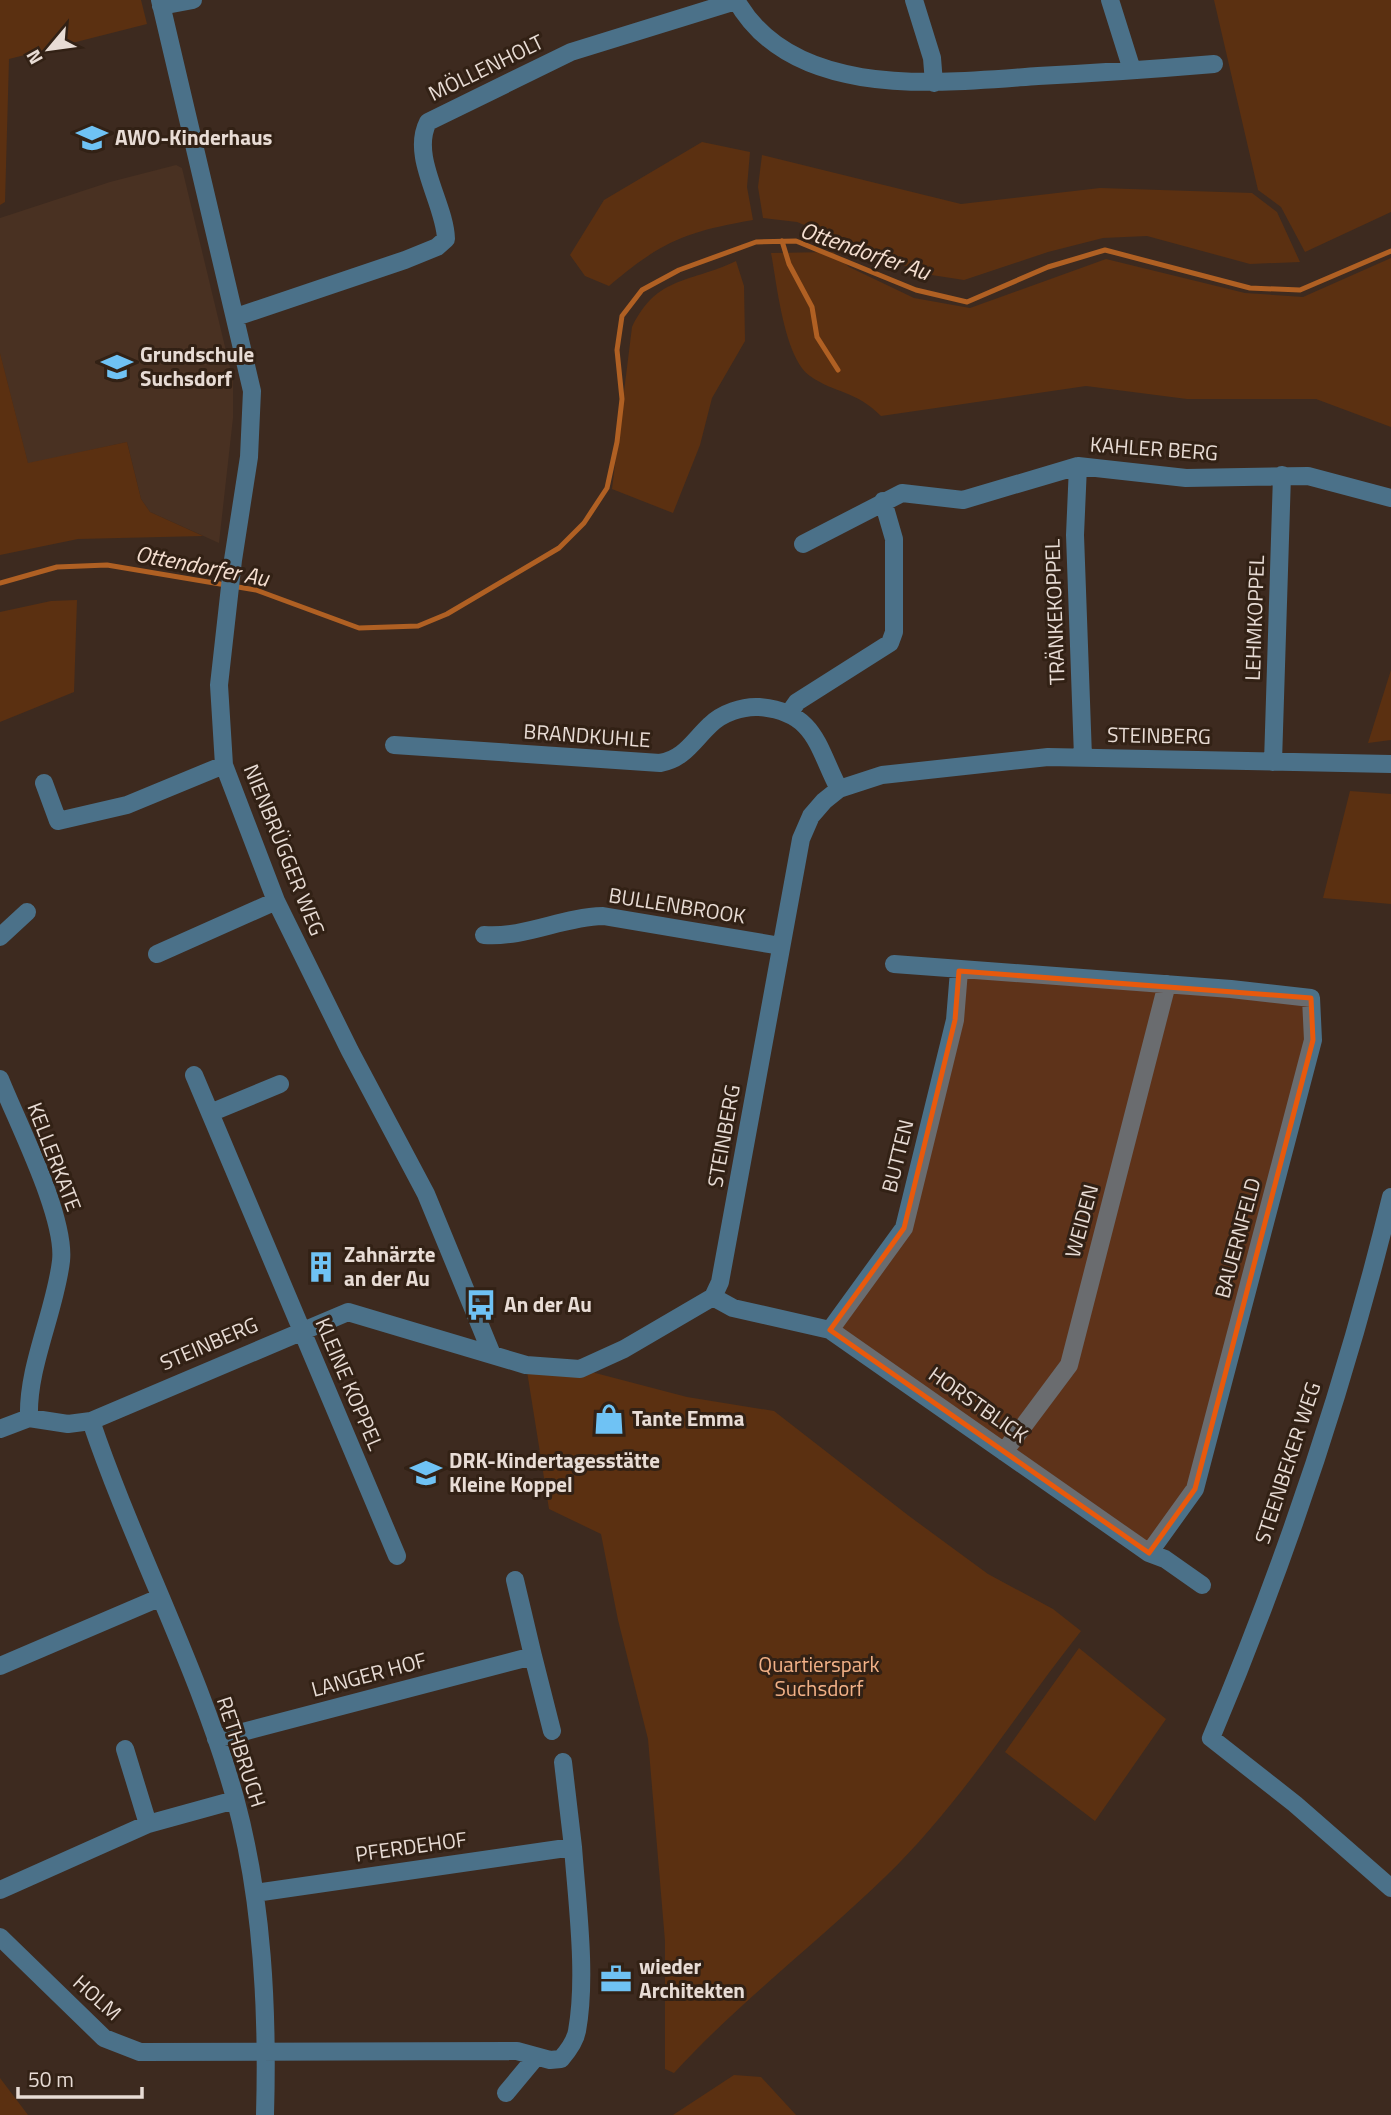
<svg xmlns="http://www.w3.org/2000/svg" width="1391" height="2115" font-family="'Titillium Web',sans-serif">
	<rect width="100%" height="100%" fill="#3d2a1f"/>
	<path fill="#493122" d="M176 165 182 168 233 380V418L219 543 150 512 141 499 127 442 28 464 0 354V218L110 182Z"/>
	<path fill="#5b3011" d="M0 0H141L147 24 9 59 5 202 0 205Z
		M1214 0H1391V212L1305 252 1281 207 1258 190Z
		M702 142 750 152 747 187 753 220C685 232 662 241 609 286L585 276 570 255 604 200Z
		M762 155 961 204 1100 188 1252 193 1277 212 1300 262 1250 264 1147 236 1103 238 1048 252 964 280 925 274 797 222 763 218 758 187Z
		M833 252 849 267 914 298 970 308 1106 259 1245 293 1303 297 1391 258V427L1316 399H1187L1086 386 881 416C855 390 836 394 810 376 784 357 777 284 771 253Z
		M736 261 744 286 745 341 712 398 700 445 673 513 612 489 632 327C657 275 691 283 736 261Z
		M0 353 28 463 127 442 141 499 150 512 203 536 78 539 0 555Z
		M77 600 74 692 0 722V612L51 601Z
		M1391 670V740L1368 743Z
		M1350 791 1391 794V904L1323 898Z
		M526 1365 580 1369 687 1397 774 1411 909 1516 988 1574 1053 1609 1081 1631C1016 1713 961 1804 885 1877 816 1944 739 2002 674 2073L665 2069V1941L648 1739 618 1620 601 1534 549 1509Z
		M1079 1648 1166 1719 1095 1821 1005 1752Z
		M734 2075 761 2077 796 2115H673Z
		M0 2078 28 2115H0Z"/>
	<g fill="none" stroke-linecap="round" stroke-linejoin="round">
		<path stroke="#b06023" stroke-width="5" d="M782 241 789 264 812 307 817 337 838 370
			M0 583 57 567 107 565 256 590 359 628 418 626 447 614 559 548 584 523 607 488 617 442 622 399 617 350 622 316 642 290 679 270 756 242 796 241 916 290 967 302 1048 267 1105 250 1250 288 1300 290 1391 251"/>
		<path stroke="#4b7189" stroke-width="18" d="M160 0 252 391 249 457 233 560 219 685 224 765 276 901 350 1051 426 1194 491 1352
			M736 0C793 101 940 83 1038 76 1097 73 1155 69 1214 64
			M914 0 932 58 934 83
			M1110 0 1132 70
			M161 6 193 0
			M236 317 405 260 437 247 446 239C445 203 410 157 428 122L571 52 736 1
			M1078 466 1075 535 1083 757
			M803 544 902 493 963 500 1078 466 1186 478 1308 476 1391 498
			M790 712 797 702 890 643 894 632V539L883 501
			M394 745 660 763C684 759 693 741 710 725 722 713 743 706 759 707 816 712 817 747 839 789
			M1273 762 1282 475
			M44 783 58 821 127 805 224 765
			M484 935C525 938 562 917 603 916L781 946
			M0 937 27 912
			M157 954 276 901
			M894 964 1231 989 1311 998 1313 1040 1195 1489 1149 1553
			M194 1075 397 1556
			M0 1079C17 1122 66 1217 61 1261 55 1312 27 1367 29 1418
			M210 1113 280 1084
			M1391 1197C1346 1381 1285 1563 1211 1738L1295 1804 1391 1888
			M713 1297 733 1308 830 1330 1149 1553 1165 1559 1202 1585
			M830 1330 904 1228 955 1020 959 971
			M91 1421C134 1548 199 1669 235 1798 263 1900 268 2010 265 2115
			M0 1429 29 1418 68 1424 91 1421 348 1312 526 1365 580 1369 624 1349 713 1297 720 1282 801 839 811 816 824 801 839 789 882 775 1048 757 1391 764
			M1004 1452 1069 1365 1167 984
			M533 1656 552 1731
			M0 1666 159 1598
			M216 1739 533 1656 515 1580
			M125 1749 148 1824
			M0 1890 148 1824 235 1800
			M255 1893 573 1847 563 1762
			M0 1937 104 2038 140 2052 517 2051 550 2060 561 2059C568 2051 575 2042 577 2031 587 1976 577 1903 573 1847
			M506 2093 536 2057"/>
	</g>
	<path fill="#e8590c" fill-opacity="0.2" stroke="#e8590c" stroke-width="5" stroke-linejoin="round" d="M959 971 1311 998 1313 1040 1195 1489 1149 1553 830 1330 904 1228 955 1020Z"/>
	<defs>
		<symbol id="school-bare" viewBox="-9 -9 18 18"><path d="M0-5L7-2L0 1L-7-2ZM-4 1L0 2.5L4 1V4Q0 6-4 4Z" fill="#6fc2f4" stroke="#322115" stroke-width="2.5" paint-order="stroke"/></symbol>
		<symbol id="building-bare" viewBox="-9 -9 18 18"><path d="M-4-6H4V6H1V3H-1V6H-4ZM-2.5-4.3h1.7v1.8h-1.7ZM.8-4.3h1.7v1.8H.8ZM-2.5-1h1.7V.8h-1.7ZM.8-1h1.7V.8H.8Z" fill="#6fc2f4" stroke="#322115" stroke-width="2.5" paint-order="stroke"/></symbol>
		<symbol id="bus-bare" viewBox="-9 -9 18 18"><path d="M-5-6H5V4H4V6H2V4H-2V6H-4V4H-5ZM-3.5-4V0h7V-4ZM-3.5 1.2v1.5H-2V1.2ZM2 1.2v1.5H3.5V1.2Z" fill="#6fc2f4" stroke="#322115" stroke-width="2.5" paint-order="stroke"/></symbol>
		<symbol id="shop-bare" viewBox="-9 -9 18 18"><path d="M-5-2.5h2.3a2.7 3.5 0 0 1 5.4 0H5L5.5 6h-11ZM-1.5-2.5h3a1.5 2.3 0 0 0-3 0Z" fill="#6fc2f4" stroke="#322115" stroke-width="2.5" paint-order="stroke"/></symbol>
		<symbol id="office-bare" viewBox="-9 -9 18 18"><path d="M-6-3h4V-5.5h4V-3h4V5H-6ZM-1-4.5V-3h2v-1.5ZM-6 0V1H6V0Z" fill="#6fc2f4" stroke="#322115" stroke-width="2.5" paint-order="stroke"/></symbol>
	</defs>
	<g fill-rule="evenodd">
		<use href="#school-bare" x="70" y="116" width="44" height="44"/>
		<use href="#school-bare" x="95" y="345" width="44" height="44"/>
		<use href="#building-bare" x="299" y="1245" width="44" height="44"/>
		<use href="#bus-bare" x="459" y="1283" width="44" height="44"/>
		<use href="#shop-bare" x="587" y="1397" width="44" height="44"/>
		<use href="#school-bare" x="404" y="1451" width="44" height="44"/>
		<use href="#office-bare" x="594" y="1957" width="44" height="44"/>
	</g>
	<g text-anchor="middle" stroke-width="6" stroke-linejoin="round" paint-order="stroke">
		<g font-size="21" fill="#e8dcd5" stroke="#322115">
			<text transform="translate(486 68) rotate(-26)" y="7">MÖLLENHOLT</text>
			<text transform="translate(1154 449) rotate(4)" y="7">KAHLER BERG</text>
			<text transform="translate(1055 612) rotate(-92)" y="7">TRÄNKEKOPPEL</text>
			<text transform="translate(1255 618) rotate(-88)" y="7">LEHMKOPPEL</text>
			<text transform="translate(587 736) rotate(4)" y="7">BRANDKUHLE</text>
			<text transform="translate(1159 736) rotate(1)" y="7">STEINBERG</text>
			<text transform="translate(284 850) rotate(68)" y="7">NIENBRÜGGER WEG</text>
			<text transform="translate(677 906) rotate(9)" y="7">BULLENBROOK</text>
			<text transform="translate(724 1136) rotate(-80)" y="7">STEINBERG</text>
			<text transform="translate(898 1156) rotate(-76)" y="7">BUTTEN</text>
			<text transform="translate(54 1157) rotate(69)" y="7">KELLERKATE</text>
			<text transform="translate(1082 1221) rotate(-75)" y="7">WEIDEN</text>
			<text transform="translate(1238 1238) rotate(-75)" y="7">BAUERNFELD</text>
			<text transform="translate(209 1344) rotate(-23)" y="7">STEINBERG</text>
			<text transform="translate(349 1384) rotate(67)" y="7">KLEINE KOPPEL</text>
			<text transform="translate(978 1405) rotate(35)" y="7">HORSTBLICK</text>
			<text transform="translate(1288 1463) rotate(-72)" y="7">STEENBEKER WEG</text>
			<text transform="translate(369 1675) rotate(-15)" y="7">LANGER HOF</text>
			<text transform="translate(241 1752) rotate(72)" y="7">RETHBRUCH</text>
			<text transform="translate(411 1847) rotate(-8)" y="7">PFERDEHOF</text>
			<text transform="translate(97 1998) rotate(42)" y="7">HOLM</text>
		</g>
		<g font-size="21" font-weight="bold" fill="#e8dcd5" stroke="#322115" text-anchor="start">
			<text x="115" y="145">AWO-Kinderhaus</text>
			<text x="140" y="362">Grundschule<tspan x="140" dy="24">Suchsdorf</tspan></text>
			<text x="344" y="1262">Zahnärzte<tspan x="344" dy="24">an der Au</tspan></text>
			<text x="504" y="1312">An der Au</text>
			<text x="632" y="1426">Tante Emma</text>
			<text x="449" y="1468">DRK-Kindertagesstätte<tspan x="449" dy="24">Kleine Koppel</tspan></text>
			<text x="639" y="1974">wieder<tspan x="639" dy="24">Architekten</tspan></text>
		</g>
		<g font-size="21" fill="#f2b187" stroke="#322115">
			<text x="819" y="1672">Quartierspark<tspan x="819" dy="24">Suchsdorf</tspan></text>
		</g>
		<g font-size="23" font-style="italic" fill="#f5dfd1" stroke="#322115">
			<text transform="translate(865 251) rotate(19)" y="8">Ottendorfer Au</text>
			<text transform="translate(202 566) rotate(11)" y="8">Ottendorfer Au</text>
		</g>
	</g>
	<g transform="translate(49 49) rotate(241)" stroke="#322115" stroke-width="5" paint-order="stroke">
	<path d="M0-5L12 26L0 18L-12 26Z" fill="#e8dcd5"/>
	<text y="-10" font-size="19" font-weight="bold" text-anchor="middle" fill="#e8dcd5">N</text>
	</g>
	<path d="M18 2087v10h124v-10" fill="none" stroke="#e8dcd5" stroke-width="3.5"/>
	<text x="28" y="2087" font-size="21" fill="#e8dcd5" stroke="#322115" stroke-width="5" paint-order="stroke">50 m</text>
</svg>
